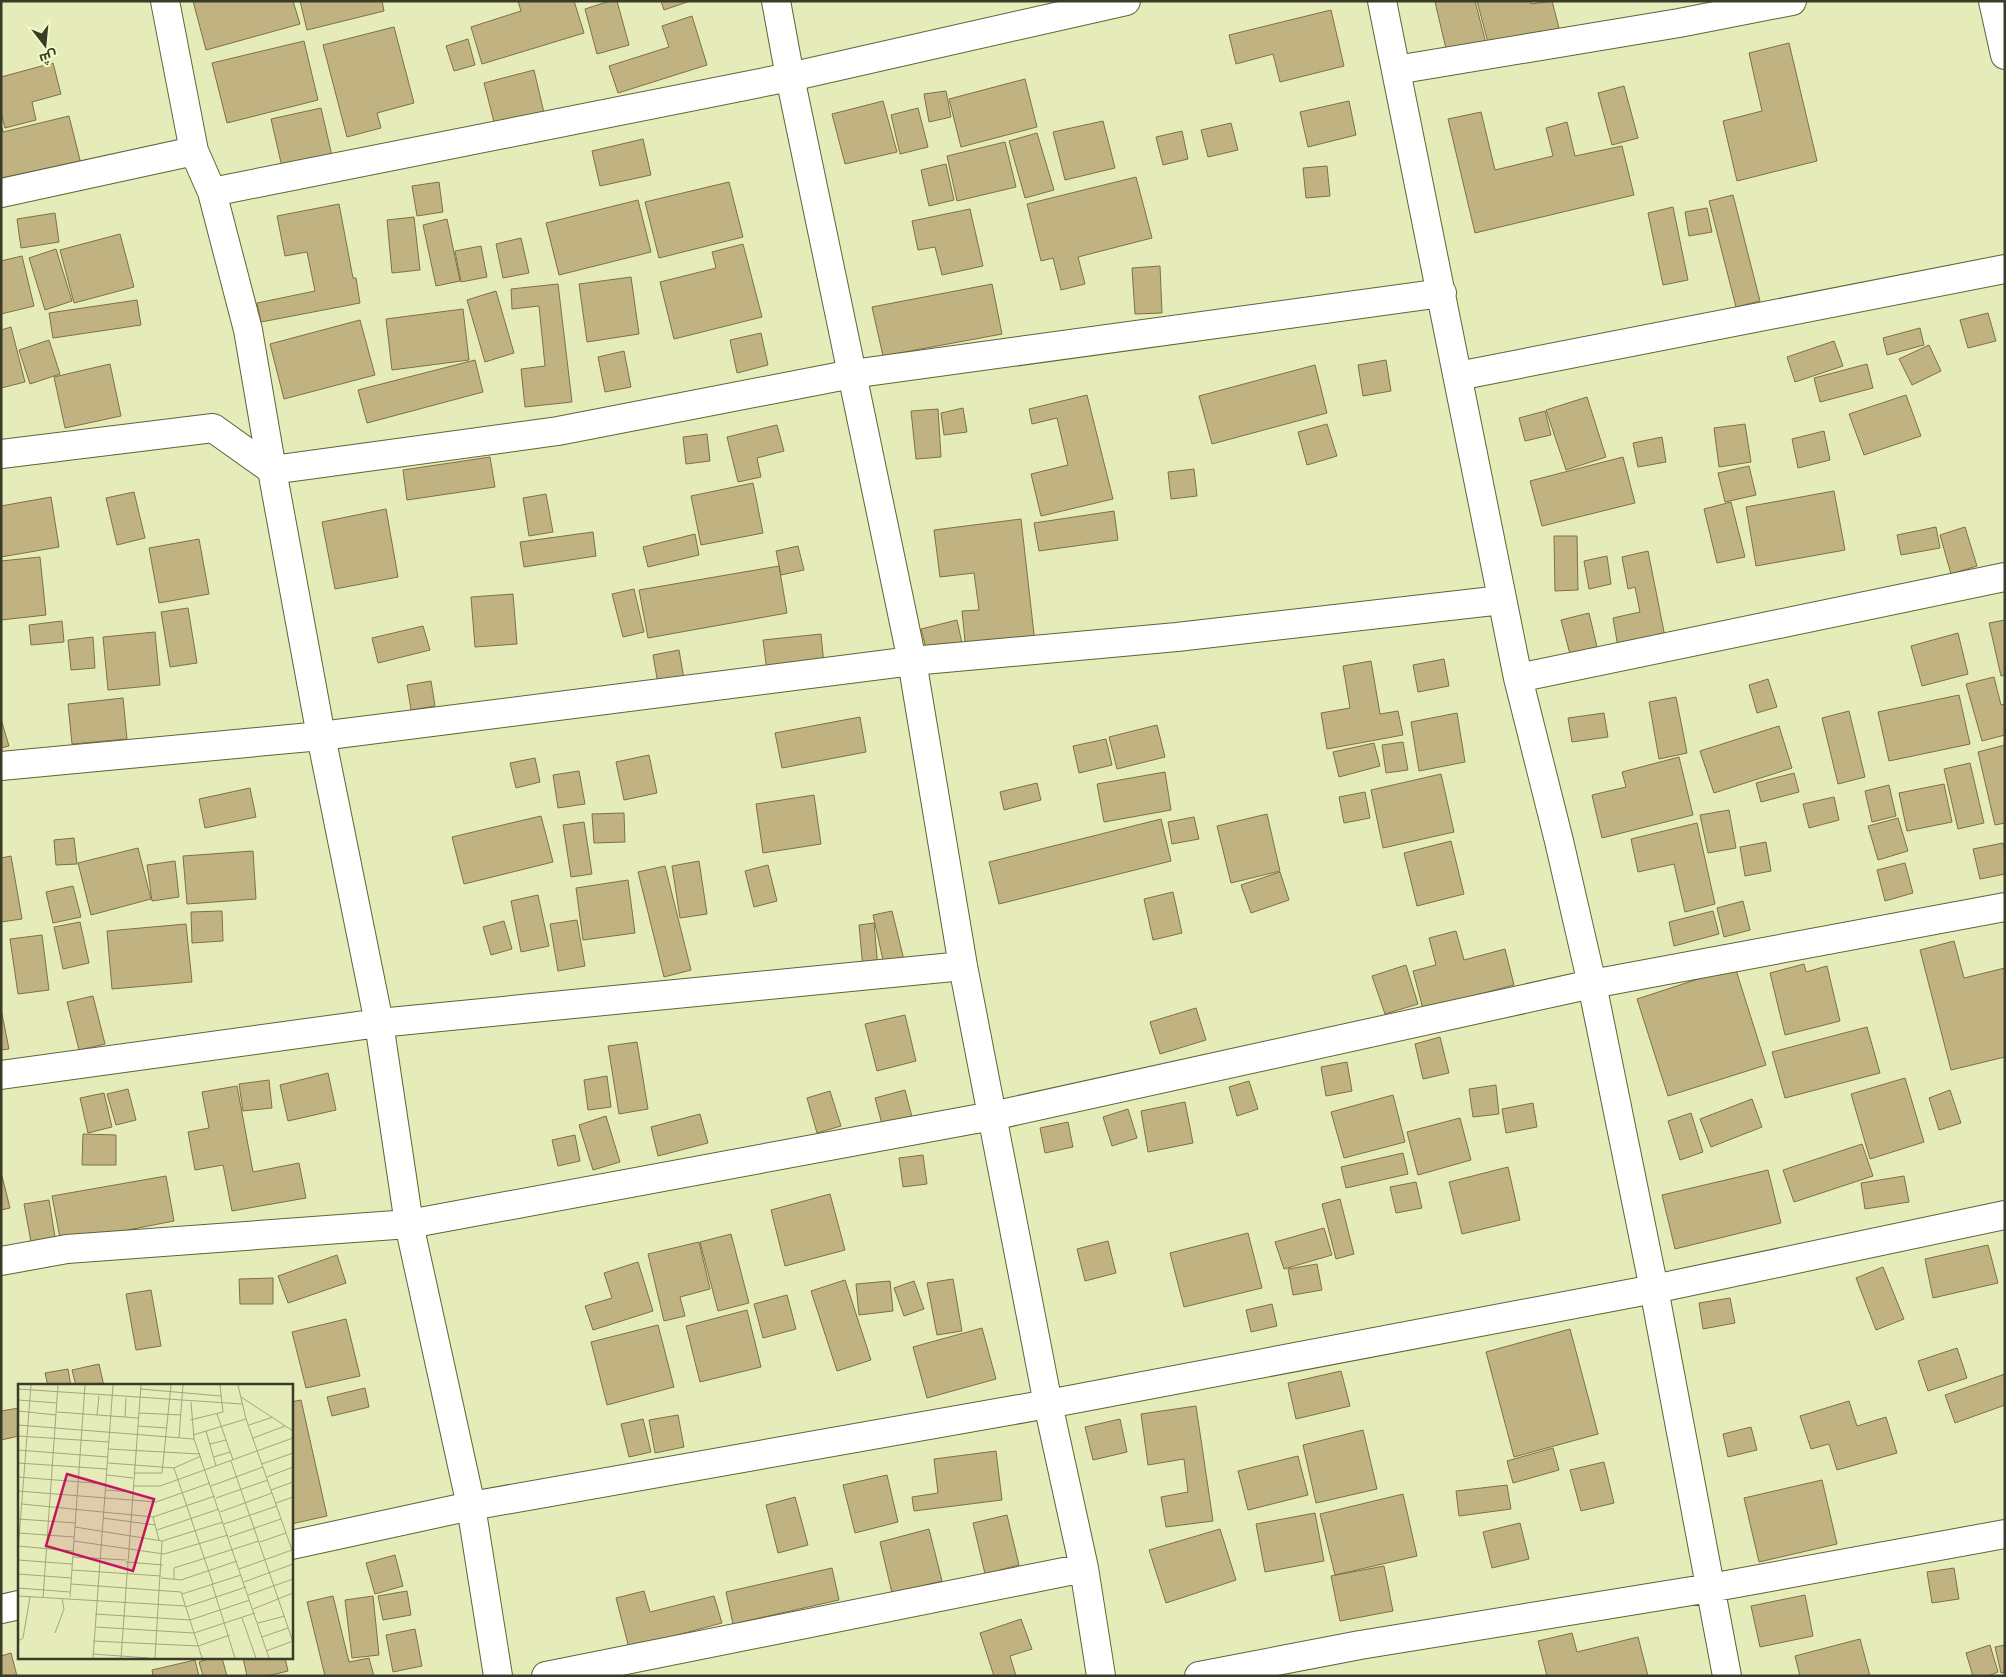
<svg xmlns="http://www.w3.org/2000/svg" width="2006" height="1677" font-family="'Archivo Narrow',Cairo,sans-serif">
	<rect width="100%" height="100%" fill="#e5ecb9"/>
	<path fill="#c1b282" stroke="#7e7143" d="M193 1H293L300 24 206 50Z
		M300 1H382L384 11 307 30Z
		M518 1H574L584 33 482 64 471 27 521 11Z
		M610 1H617L629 45 597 54 585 9Z
		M661 1H690L664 10Z
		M1440 1H1475L1487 47 1448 57 1435 2Z
		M1477 1H1530L1531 4 1552 1 1560 32 1490 50Z
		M1331 10 1344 66 1280 82 1273 54 1236 64 1229 35Z
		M692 16 707 65 618 93 609 66 669 47 662 26Z
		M394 27 414 103 377 113 381 128 347 137 323 45Z
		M468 39 475 65 454 71 446 46Z
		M304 41 318 100 227 123 212 63Z
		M1789 43 1817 161 1737 181 1723 121 1762 111 1749 53Z
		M53 63 61 94 32 102 36 120 5 128 1 112V77Z
		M534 70 544 113 495 126 484 83Z
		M1025 79 1037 127 961 147 949 99Z
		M1624 86 1638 138 1612 145 1598 93Z
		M946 91 951 117 929 122 924 94Z
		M883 101 897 152 845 164 832 114Z
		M1349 101 1356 135 1308 147 1300 112Z
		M321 108 332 156 282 167 271 119Z
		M918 108 928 147 900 154 891 115Z
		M1481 112 1495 170 1553 156 1546 128 1567 122 1575 156 1622 146 1634 195 1475 233 1448 119Z
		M69 116 81 164 1 183V124L3 132Z
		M1103 121 1115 168 1065 180 1053 132Z
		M1231 123 1238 150 1208 157 1201 130Z
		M1182 131 1188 159 1163 165 1156 137Z
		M1037 133 1054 190 1025 198 1009 141Z
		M643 139 651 175 600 186 592 151Z
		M1005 142 1016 187 957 201 947 156Z
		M946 164 954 200 929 206 921 170Z
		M1327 166 1330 196 1306 198 1303 168Z
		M1136 177 1152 238 1078 257 1085 284 1061 290 1053 258 1041 261 1027 204Z
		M439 182 443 212 417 216 412 186Z
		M729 182 743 237 659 258 645 202Z
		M1733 195 1760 301 1736 307 1709 201Z
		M638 200 651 252 559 275 546 223Z
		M339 204 353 278H356L360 303 261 322 257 303 315 291 307 252 285 256 277 216Z
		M1673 207 1688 280 1663 285 1648 213Z
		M1707 208 1712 232 1689 236 1685 212Z
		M970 209 983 266 942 275 935 247 918 250 912 221Z
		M55 213 59 242 21 248 17 219Z
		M414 217 420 270 392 273 387 220Z
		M447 219 460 281 436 286 423 225Z
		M120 234 134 287 74 303 60 250Z
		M521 238 529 273 503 278 496 244Z
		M743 244 762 317 674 339 660 282 716 268 712 252Z
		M481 246 487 277 461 282 455 251Z
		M56 249 72 301 45 310 29 258Z
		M22 256 34 306 1 314V261Z
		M1160 266 1162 313 1135 314 1132 268Z
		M631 277 639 334 587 342 579 284Z
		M558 284 572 402 525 407 521 369 545 366 539 306 512 309 511 289Z
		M992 284 1002 334 883 356 872 307Z
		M496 291 514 353 485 362 467 300Z
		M137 300 141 325 53 338 49 313Z
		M463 309 469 360 392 370 386 319Z
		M1988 313 1996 341 1968 348 1960 320Z
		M360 320 375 375 284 399 270 344Z
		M11 327 25 382 1 388V330Z
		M1920 328 1924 345 1887 355 1883 338Z
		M761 333 768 365 737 373 730 340Z
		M49 340 60 374 30 384 19 350Z
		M1834 341 1843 366 1795 382 1787 357Z
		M1929 345 1941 371 1912 385 1899 359Z
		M624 351 631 387 605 392 598 357Z
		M475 360 483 392 367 423 358 390Z
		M1386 360 1391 391 1363 396 1358 365Z
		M110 364 121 416 65 428 54 377Z
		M1867 364 1873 388 1820 402 1814 378Z
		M1315 365 1327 413 1212 444 1199 396Z
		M1087 395 1113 499 1041 516 1031 474 1068 465 1057 418 1032 424 1029 409Z
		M1906 395 1921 436 1864 455 1849 414Z
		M1587 397 1606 457 1566 470 1546 410Z
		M963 408 967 432 944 435 941 413Z
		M938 409 941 457 916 459 911 411Z
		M1545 411 1551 435 1525 441 1519 418Z
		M1327 424 1337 456 1307 465 1298 432Z
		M1745 424 1751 462 1719 467 1714 428Z
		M777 425 784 451 757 458 761 477 738 482 727 437Z
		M1824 431 1830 460 1798 468 1792 439Z
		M707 434 710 461 686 464 683 437Z
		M1662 437 1666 462 1638 467 1633 443Z
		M490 457 495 487 407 500 403 470Z
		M1623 457 1635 503 1542 526 1530 481Z
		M1749 466 1756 495 1725 502 1718 473Z
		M1194 469 1197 496 1171 499 1168 472Z
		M753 483 763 533 701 545 691 496Z
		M1834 491 1845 550 1756 566 1746 507Z
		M134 492 145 538 117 545 106 498Z
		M546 494 553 532 529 536 523 498Z
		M51 497 59 547 1 557V506Z
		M1731 502 1745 557 1717 563 1704 509Z
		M386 509 398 577 335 589 322 522Z
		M1114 511 1118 540 1039 551 1034 523Z
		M1021 519 1035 643 966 651 962 611 979 610 974 573 940 577 934 530Z
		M1936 527 1940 548 1901 555 1897 535Z
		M1965 527 1977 566 1951 574 1940 535Z
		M593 532 596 556 524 567 520 542Z
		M695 534 699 555 648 567 643 547Z
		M1554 536H1577L1578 590 1555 591Z
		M199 539 209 594 159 603 149 548Z
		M798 546 804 570 781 575 776 551Z
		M1648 551 1665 637 1618 647 1613 618 1640 612 1635 587 1628 589 1622 557Z
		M1607 556 1611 584 1589 589 1584 561Z
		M40 557 46 615 1 620V561Z
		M779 566 787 613 648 638 639 590Z
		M634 589 644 632 623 637 612 594Z
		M513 594 517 644 475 647 471 597Z
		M188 608 197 663 170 667 161 612Z
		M1589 613 1597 647 1570 654 1561 620Z
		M957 620 963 648 928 656 921 629Z
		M2005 620V675L2001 676 1989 623Z
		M62 621 64 642 31 645 29 625Z
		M423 626 430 650 378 663 372 638Z
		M155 632 160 685 108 690 103 637Z
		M1958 633 1968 674 1922 686 1911 646Z
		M821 634 824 665 767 671 763 640Z
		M93 637 95 668 71 670 68 640Z
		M679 650 684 679 658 684 653 655Z
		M1444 659 1449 686 1418 692 1413 665Z
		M1371 661 1380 714 1398 711 1403 735 1327 749 1321 713 1350 708 1343 666Z
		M1994 677 2001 705 2005 704V735L1982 741 1966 684Z
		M1768 679 1777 707 1757 713 1749 685Z
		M431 681 435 706 411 710 407 685Z
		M1959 695 1970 744 1889 761 1878 712Z
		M1676 697 1687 753 1659 759 1649 702Z
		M123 698 127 739 72 744 68 704Z
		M1849 711 1865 777 1838 784 1822 718Z
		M1457 713 1465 762 1419 771 1411 722Z
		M1604 713 1608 737 1572 742 1568 718Z
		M860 717 866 752 782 768 775 733Z
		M1 719 9 746 1 748Z
		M1157 725 1165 757 1117 769 1109 737Z
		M1779 726 1792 768 1714 793 1700 751Z
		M1106 739 1112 765 1079 773 1073 746Z
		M1403 742 1408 770 1386 773 1382 745Z
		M1374 743 1380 766 1339 777 1333 752Z
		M2005 745V823L1995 825 1978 752Z
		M649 755 657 793 624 800 616 762Z
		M1679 757 1693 815 1602 838 1592 795 1626 787 1622 772Z
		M535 758 540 782 516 788 510 763Z
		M1970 763 1984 823 1958 829 1944 769Z
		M579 771 585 804 558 808 553 775Z
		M1165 772 1171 810 1104 822 1097 784Z
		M1794 773 1799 792 1761 802 1756 783Z
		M1441 774 1454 832 1383 848 1371 790Z
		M1037 783 1041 800 1004 810 1000 792Z
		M1944 784 1952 822 1907 831 1899 793Z
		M1889 785 1896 816 1872 822 1865 791Z
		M250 788 256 817 205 828 199 799Z
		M1365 792 1370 818 1344 823 1339 797Z
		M814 795 821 844 763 853 756 804Z
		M1834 797 1839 820 1809 828 1803 804Z
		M1729 810 1736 848 1708 853 1700 815Z
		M624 813 625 842 594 843 592 814Z
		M1267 814 1280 871 1231 883 1217 826Z
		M541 816 553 862 464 884 452 837Z
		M1194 817 1199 839 1172 844 1168 822Z
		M1898 818 1908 851 1878 860 1868 826Z
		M1161 819 1171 861 999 904 989 862Z
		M584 822 592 874 571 877 563 825Z
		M1697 823 1715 904 1685 912 1674 864 1638 872 1631 839Z
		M74 838 77 864 56 865 54 840Z
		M1451 841 1464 894 1417 906 1404 853Z
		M1766 842 1771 871 1745 876 1740 847Z
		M2003 843 2005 853V874L1980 879 1973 849Z
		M138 848 151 899 91 915 78 863Z
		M253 851 256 899 187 904 183 856Z
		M11 856 22 919 1 922V858Z
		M175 861 179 897 152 901 147 865Z
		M699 861 707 914 680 918 672 866Z
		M1905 863 1913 893 1885 901 1877 870Z
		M768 865 777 901 754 907 745 871Z
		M665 866 691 970 664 977 638 872Z
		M1280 872 1289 900 1251 913 1241 885Z
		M628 880 635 933 583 940 576 888Z
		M73 886 81 917 53 923 46 892Z
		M1173 892 1182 933 1153 940 1144 899Z
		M538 895 549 946 521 952 511 901Z
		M1743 901 1750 930 1724 937 1717 908Z
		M222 911 223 941 192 943 191 912Z
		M892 911 905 964 885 969 873 915Z
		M1713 911 1719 934 1674 946 1669 922Z
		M577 920 585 966 558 971 550 924Z
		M504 921 512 949 491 955 483 927Z
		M80 922 89 963 63 969 54 927Z
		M874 923 878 968 863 969 859 925Z
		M186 924 192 982 112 989 107 931Z
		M1456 931 1464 960 1505 949 1514 985 1423 1009 1413 971 1436 965 1429 938Z
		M42 935 49 990 18 994 10 939Z
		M1954 941 1964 978 2005 968V1057L1951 1070 1920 950Z
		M1804 964 1806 972 1827 966 1840 1021 1785 1035 1770 973Z
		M1406 965 1418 1004 1385 1014 1372 976Z
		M1735 967 1766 1065 1668 1096 1637 999Z
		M93 996 105 1044 79 1050 67 1002Z
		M1196 1008 1206 1040 1160 1054 1150 1022Z
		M1 1009 9 1049 1 1050Z
		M905 1015 916 1061 877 1071 865 1024Z
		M1867 1027 1880 1073 1785 1098 1772 1052Z
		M1440 1037 1449 1073 1423 1079 1415 1044Z
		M637 1042 648 1109 619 1114 608 1046Z
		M1347 1062 1352 1091 1326 1096 1321 1067Z
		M328 1073 336 1110 288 1121 280 1085Z
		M607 1076 611 1107 588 1110 584 1080Z
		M1905 1078 1924 1142 1870 1159 1851 1094Z
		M269 1080 272 1108 243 1111 239 1084Z
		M1249 1081 1258 1109 1237 1116 1229 1087Z
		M1496 1085 1499 1114 1473 1117 1469 1089Z
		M237 1086 253 1172 299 1163 306 1198 232 1211 223 1165 195 1170 188 1132 209 1128 202 1092Z
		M128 1089 136 1120 116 1125 107 1094Z
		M905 1090 912 1117 882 1124 875 1098Z
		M1950 1090 1961 1123 1939 1130 1929 1098Z
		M830 1091 841 1126 817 1133 807 1098Z
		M104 1093 112 1127 88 1133 80 1098Z
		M1393 1095 1405 1142 1344 1158 1331 1112Z
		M1752 1099 1762 1127 1711 1147 1700 1119Z
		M1185 1102 1193 1143 1148 1152 1141 1111Z
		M1533 1103 1537 1127 1506 1133 1502 1109Z
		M1128 1109 1137 1138 1112 1146 1103 1117Z
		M1691 1113 1703 1152 1680 1160 1668 1121Z
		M700 1114 708 1143 658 1156 651 1127Z
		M606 1116 620 1162 593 1170 579 1125Z
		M1460 1118 1471 1160 1418 1175 1407 1132Z
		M1068 1122 1073 1147 1045 1153 1040 1128Z
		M83 1134 116 1135V1165H82Z
		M575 1135 580 1161 558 1166 552 1140Z
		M1862 1144 1873 1176 1794 1202 1783 1170Z
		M1403 1153 1408 1174 1346 1188 1341 1167Z
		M923 1155 927 1184 903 1187 899 1158Z
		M1508 1167 1520 1220 1462 1234 1449 1182Z
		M1768 1170 1781 1223 1675 1249 1662 1195Z
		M1 1172 10 1208 1 1210Z
		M166 1176 174 1221 61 1243 52 1196Z
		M1904 1176 1909 1202 1865 1209 1861 1183Z
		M1416 1182 1422 1208 1396 1213 1390 1187Z
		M830 1194 845 1250 785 1266 771 1210Z
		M1340 1199 1354 1254 1336 1259 1322 1204Z
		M49 1200 55 1237 31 1242 24 1204Z
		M1324 1228 1332 1255 1284 1269 1275 1242Z
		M1248 1233 1262 1288 1184 1307 1170 1253Z
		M731 1234 749 1303 718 1311 700 1242Z
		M1108 1241 1116 1273 1085 1281 1077 1249Z
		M699 1242 710 1289 680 1297 685 1316 664 1321 648 1254Z
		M1988 1245 1998 1283 1933 1298 1925 1259Z
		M337 1255 346 1283 288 1303 278 1276Z
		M638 1262 653 1311 593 1330 585 1306 612 1298 604 1273Z
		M1317 1264 1322 1290 1293 1295 1288 1269Z
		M1883 1267 1904 1319 1876 1330 1856 1278Z
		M273 1278V1304H240L239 1279Z
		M953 1279 962 1331 937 1335 927 1283Z
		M845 1280 871 1360 837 1371 811 1291Z
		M890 1281 893 1311 859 1315 856 1284Z
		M914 1281 924 1309 904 1316 894 1288Z
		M151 1290 161 1346 136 1350 126 1294Z
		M787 1295 796 1329 763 1338 754 1304Z
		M1730 1298 1735 1323 1703 1329 1699 1303Z
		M1272 1304 1277 1326 1251 1332 1246 1310Z
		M747 1310 761 1367 700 1382 686 1326Z
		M346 1319 360 1376 306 1388 292 1332Z
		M658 1325 674 1387 607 1405 591 1342Z
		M982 1328 996 1379 927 1398 913 1347Z
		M1570 1329 1598 1434 1514 1457 1486 1352Z
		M1957 1348 1967 1378 1928 1391 1918 1361Z
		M99 1364 104 1386H76L72 1370Z
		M68 1369 71 1386H48L45 1373Z
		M1341 1371 1350 1406 1296 1419 1288 1383Z
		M2005 1374V1405L1955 1423 1945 1395Z
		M365 1388 369 1407 332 1416 327 1397Z
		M301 1400 327 1516 291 1524V1402Z
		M1849 1401 1857 1426 1886 1417 1897 1453 1837 1470 1829 1444 1811 1449 1800 1416Z
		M1196 1406 1213 1521 1166 1527 1161 1497 1188 1492 1184 1459 1148 1465 1141 1414Z
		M19 1408V1436L1 1440V1411Z
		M678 1415 684 1447 655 1453 649 1420Z
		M643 1419 651 1452 629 1457 621 1424Z
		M1120 1419 1127 1452 1093 1460 1085 1427Z
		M1751 1427 1757 1450 1728 1457 1723 1434Z
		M1363 1430 1377 1489 1316 1503 1303 1445Z
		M1553 1448 1559 1470 1513 1483 1507 1461Z
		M996 1451 1002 1500 914 1511 912 1497 938 1493 934 1459Z
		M1298 1456 1308 1495 1248 1510 1238 1471Z
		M1604 1462 1614 1503 1581 1511 1570 1470Z
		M887 1475 898 1522 855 1533 843 1485Z
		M1822 1480 1837 1544 1759 1562 1744 1498Z
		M1507 1485 1511 1509 1459 1516 1456 1491Z
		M1403 1494 1417 1556 1335 1575 1320 1514Z
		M795 1497 808 1545 778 1553 766 1505Z
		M1315 1513 1324 1561 1265 1572 1256 1524Z
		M1007 1515 1019 1565 985 1574 973 1523Z
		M1520 1523 1529 1559 1492 1568 1483 1532Z
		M929 1529 942 1581 892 1593 880 1542Z
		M1220 1529 1236 1580 1166 1603 1149 1550Z
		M395 1555 403 1586 375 1594 366 1563Z
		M1384 1566 1393 1611 1340 1621 1331 1576Z
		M832 1568 839 1600 733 1624 726 1592Z
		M1954 1568 1959 1599 1932 1603 1927 1572Z
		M407 1591 411 1615 383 1620 378 1596Z
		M644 1591 650 1612 714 1596 722 1623 629 1648 616 1598Z
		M1805 1595 1813 1636 1760 1647 1751 1606Z
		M333 1596 349 1662 369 1658 374 1676H325L307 1602Z
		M373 1596 379 1655 352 1658 345 1600Z
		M1021 1619 1032 1649 1010 1656 1016 1676H994L980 1633Z
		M415 1629 422 1666 393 1672 386 1635Z
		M1572 1633 1577 1652 1638 1637 1648 1676H1547L1538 1641Z
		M1860 1639 1870 1676H1800L1795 1656Z
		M1990 1645 1998 1672 1988 1676H1973L1966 1653Z
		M2005 1645V1672L2001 1673 1995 1647Z
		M11 1653 17 1676H1V1656Z
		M211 1658H222L227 1676H203L199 1662Z
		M243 1658H285L288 1671 267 1676H247Z
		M195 1660 199 1676H153L152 1670Z"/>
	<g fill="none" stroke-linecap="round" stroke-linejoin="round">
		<defs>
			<path id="street" d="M165 1 194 151 212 192 248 330 272 470 321 736 379 1023 409 1224 471 1506 498 1676
				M776 1 790 77 912 661 963 966 1048 1404 1084 1568 1101 1676
				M1382 1 1518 678 1559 841 1592 984 1654 1289 1727 1676
				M1993 1 2005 55
				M1396 70 1679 23 1792 1
				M212 192 790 77 1126 1
				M1 193 194 151
				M1458 376 2005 269
				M1 454 213 428 272 470 558 431 852 374 1442 293
				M1518 678 2005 577
				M1 766 321 736 912 661 1177 637 1502 600
				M1 1075 379 1023 963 966
				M1 1261 67 1249 409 1224 992 1116 1592 984 2005 907
				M291 1545 471 1506 1048 1404 1654 1289 2005 1215
				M1 1609 19 1605
				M546 1676 1084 1568
				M1199 1676 1360 1645 1710 1588 2005 1534"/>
		</defs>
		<use href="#street" stroke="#5f6336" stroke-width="30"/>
		<use href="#street" stroke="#fff" stroke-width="28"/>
	</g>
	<g transform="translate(18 1384)">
		<rect width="275" height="275" fill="#e5ecb9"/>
		<path fill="none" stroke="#a0a67f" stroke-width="1" d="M220 1 228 35 275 169M0 5 224 20M122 5 203 12M223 13 275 47M0 16 39 19M173 18 176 55 251 274M0 27 38 31M39 28 120 34M121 29 163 31M199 30 215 76M79 31 81 12M107 33 108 14M172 36 205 28 202 1M0 41 176 55M231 41 255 33M120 42 149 44M188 47 198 82M175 51 228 35M0 52 91 58M161 53 165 1M235 54 267 42M192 60 208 56M90 65 182 70M0 66 90 73M196 73 212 68M213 77 275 258M0 79 89 85M90 79 156 84 183 72M244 80 275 69M156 84 195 200M116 89H144L153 1M89 91 115 94M0 93 88 100M249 93 275 83M115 102H142L275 54M193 102 245 83M88 106 114 108M253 106 275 98M0 107 138 118 192 99M198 114 250 96M258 119 275 113M4 120 135 133 197 112M202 128 254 109M135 133 141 156M85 134 137 141M0 135 58 139M206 140 259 122M57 143 144 157 205 138M139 146 201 125M0 149 56 153M211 153 263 135M56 157 146 170 210 151M242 158 268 149M0 162 55 167M0 167 13 1M55 173 108 176M0 176 54 180M108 178 145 181M221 185 274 166M54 186 143 192M0 190 53 194M143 194 163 196 219 177M156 195V184L241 157M226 198 275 180M53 200 163 208 184 274M194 200 217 274M0 204 52 208M164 210 223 191M230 211 275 195M0 212 167 222M52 213 67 1M25 214 40 1M168 223 228 203M235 225 275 209M77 230 172 236 232 216M224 234 238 274M240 239 267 232M77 243 176 249 237 229M37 249 46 225 44 214M244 253 270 244M0 257 5 254 12 213M75 257 180 262 212 251M248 267 275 257M75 270 131 274M75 274 95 1M103 274 123 1M137 274 144 157"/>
		<path fill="#c2185b" fill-opacity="0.15" stroke="#c2185b" stroke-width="2.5" d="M49 90 136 115 115 187 28 162Z"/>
		<rect width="275" height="275" fill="none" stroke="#393c27" stroke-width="2.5"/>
	</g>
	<rect width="2006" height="1677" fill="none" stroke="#393c27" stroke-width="5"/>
	<g transform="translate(45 45) rotate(164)" stroke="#f2f9c6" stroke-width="4" paint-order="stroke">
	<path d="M0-4L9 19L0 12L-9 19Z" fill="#393c27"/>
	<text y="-8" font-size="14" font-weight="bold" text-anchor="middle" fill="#393c27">ش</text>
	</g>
</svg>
